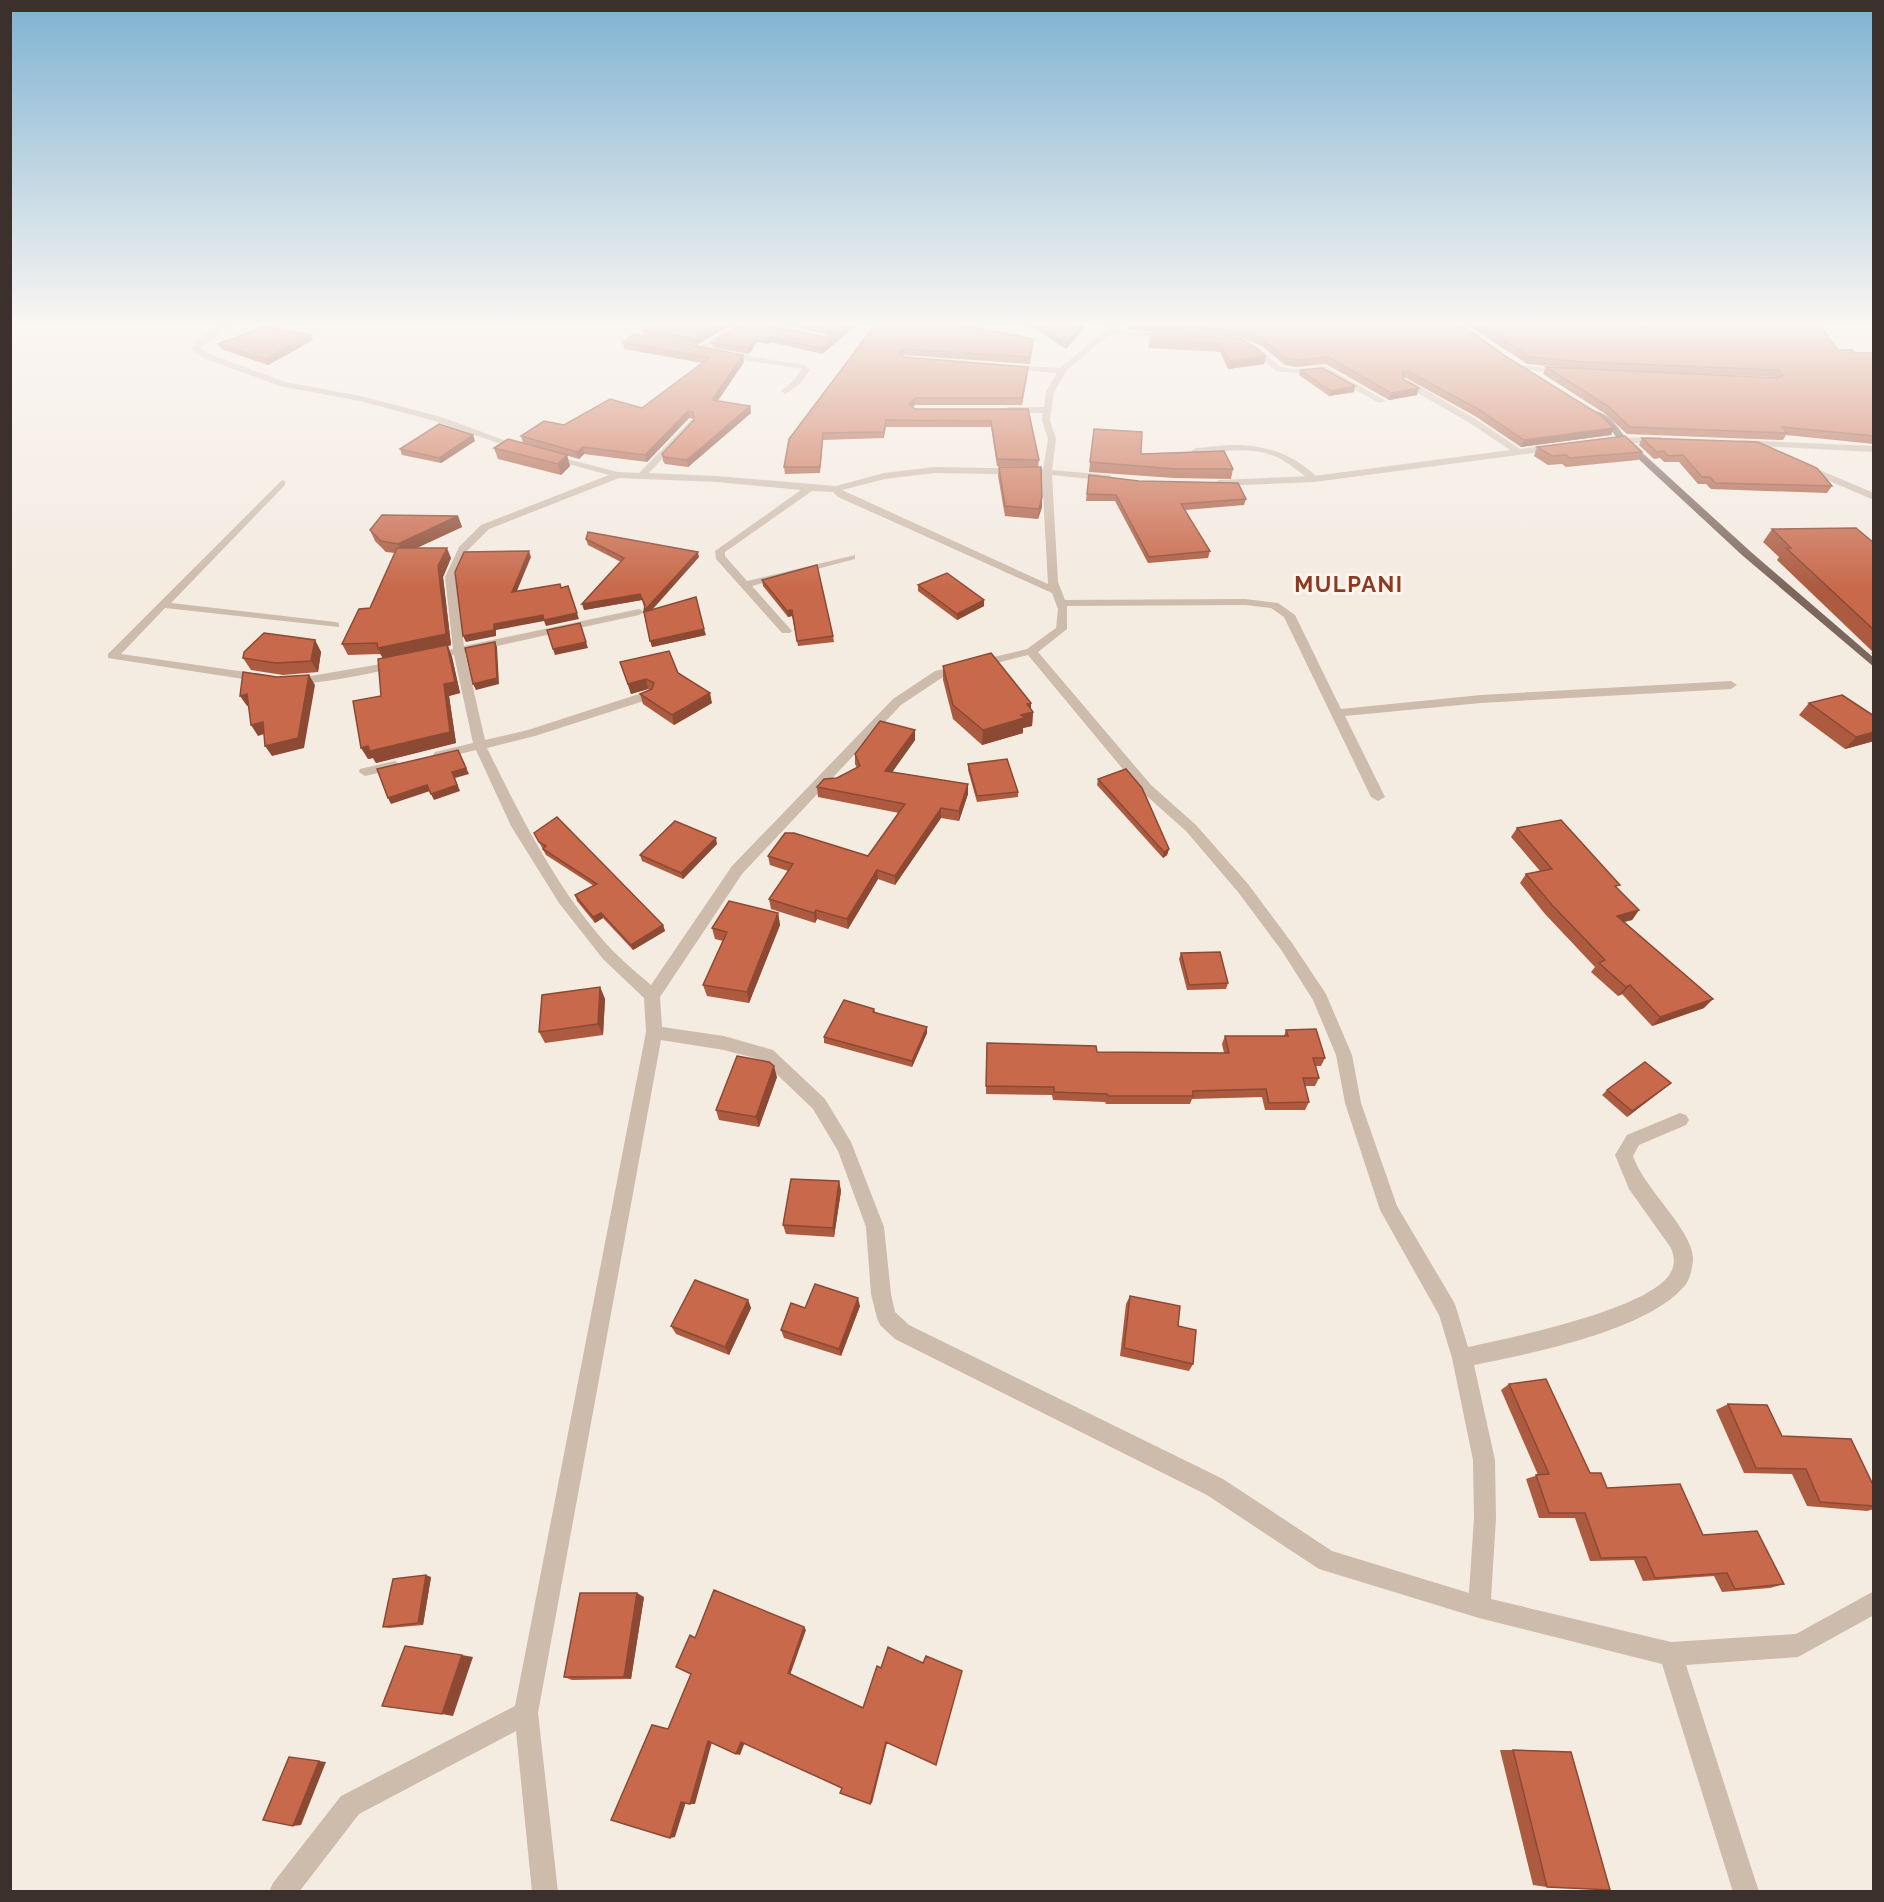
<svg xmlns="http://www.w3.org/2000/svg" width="1884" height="1902" font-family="Raleway,sans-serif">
	<rect width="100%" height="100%" fill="#f4ebe1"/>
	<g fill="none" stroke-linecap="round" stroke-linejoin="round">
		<path fill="#cdbbac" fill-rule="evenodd" d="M1229 445C1265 444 1294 454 1319 479L1311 481C1302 474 1294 467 1284 461 1258 445 1225 451 1196 454L1191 451 1196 448Z"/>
		<path fill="#cdbbac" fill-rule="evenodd" d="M227 321H236L200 348 209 354 285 382 361 396 441 417 526 448 518 450 435 421 360 401 280 386 203 358 192 350V346L200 338Z
			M742 321H751L701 352 694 350Z
			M1116 321H1124L1115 330 1171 335 1175 337 1171 339 1110 334 1067 370 1054 392 1050 420 1056 439 1052 470 1109 475 1114 478 1109 481 1052 475 1058 582 1065 600 1245 599 1278 603 1295 615 1341 709 1481 695 1731 681 1737 685 1731 689 1481 703 1345 716 1385 797 1378 801 1371 797 1284 617 1271 608 1245 605 1067 606V629L1038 652 1151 785 1196 825 1248 884 1292 943 1326 994 1352 1055 1361 1103 1397 1206 1455 1304 1468 1347C1508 1338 1656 1309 1672 1270 1675 1262 1674 1256 1671 1248L1629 1189 1615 1155 1627 1135 1680 1113 1686 1115 1689 1120 1686 1125 1639 1145 1633 1156C1644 1189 1692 1229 1693 1258 1693 1265 1690 1279 1686 1284 1651 1330 1529 1354 1474 1365L1495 1460 1496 1518 1491 1599 1671 1642 1796 1634 1874 1591V1615L1798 1657 1686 1665 1759 1892H1733L1662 1664 1479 1618 1319 1569 1207 1495 895 1339 880 1325 877 1318 871 1294 866 1227 838 1151 813 1109 762 1060 724 1050 661 1040 538 1713 558 1892H532L516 1731 359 1814 299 1892H269L273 1883 341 1796 515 1706 646 1032 644 998 603 959 559 903 511 826 476 750 439 759 433 755 435 752 473 743 454 655 431 660 425 657 427 655 453 649 445 577 459 547 481 525 609 475 547 458V454L618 472 639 473 691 420 694 421V425L649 473 717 476 836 486 884 473 934 467 1043 469 1048 439 1042 420 1043 413H1008L1004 410 1008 407H1044L1046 392 1057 373 1009 369 1005 367 1009 365 1060 368ZM934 473 1042 475 1048 584 842 490 885 479ZM619 478 717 482 801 490 715 551 716 559 782 633H790L792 631 752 586 855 559V555L747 581 725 556V552L812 491 833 492 838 497 1052 593 1058 609 1056 628 1027 649 935 671 893 699 732 866 651 985C638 974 625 963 613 951 558 892 522 819 487 748L535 736 653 698 655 695 649 691 645 692 528 730 485 740 465 653 639 615 644 612 639 609 464 646 455 577 468 550 489 529ZM1028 655 1141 791 1186 831 1238 892 1282 951 1313 1000 1336 1055 1345 1103 1380 1210 1439 1315 1452 1358 1473 1460 1474 1518 1469 1593 1332 1551 1223 1479 909 1325 895 1312 891 1294 884 1227 851 1142 825 1099 773 1050 724 1036 662 1027 660 997 742 874 901 705 943 677Z
			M1251 344 1281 367 1296 369 1325 366 1386 401 1379 403 1321 371 1296 373 1276 371 1248 348V344Z
			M723 352 805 365 810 370 800 384 785 394 781 391 794 380 802 369 720 356V352Z
			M1519 365 1563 370 1567 372 1563 374 1516 369 1515 367Z
			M1402 380H1408L1474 418 1520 449 1556 444 1561 447 1556 450 1314 482 1219 486 1214 483 1219 480 1314 476 1510 450 1468 422 1402 384Z
			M1610 438 1661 437 1665 440 1661 443H1607V439Z
			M1742 440 1874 446V452L1739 445V441Z
			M1799 464H1805L1874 493V500L1799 468Z
			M282 480 285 481V485L171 603 335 622 339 623V627L165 608 121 654 266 675 268 678 262 682 108 658V654Z
			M398 661 404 664 402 666C384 671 296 690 286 681L292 677 311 676Z
			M395 761 401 765 400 768 365 776 359 772 360 769Z"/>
		<path fill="#7d675c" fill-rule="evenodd" d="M1593 411C1607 411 1618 427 1625 437L1751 552 1874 658V667L1743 556 1619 441 1609 427 1593 415Z"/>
	</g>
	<path fill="#ac5a40" d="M656 321H737L697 345 644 335 643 330Z
		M747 321 825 337 828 335 769 321H858V324L822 354 771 342 767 344 757 342 749 354 713 348 712 343Z
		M878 321 1033 346 1030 364 904 355 902 356 904 357 1028 367 1022 405H915L912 407 915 409H1028L1039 460 1038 467 997 466 991 427H886L884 438 823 440 820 473 785 474 784 467Z
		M1023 321H1090L1066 349Z
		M1128 321H1456L1510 359 1614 428 1611 435 1521 447 1475 416 1406 378H1403V379L1417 395 1389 400 1326 364 1296 367 1285 365 1262 346 1244 339 1128 329Z
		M1462 321H1626L1636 328 1640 327 1630 321H1816L1838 350 1856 353H1874V444L1786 435 1783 440 1627 434 1604 413 1543 374 1546 367 1775 378 1774 377 1583 369 1527 364Z
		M311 335 313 340 268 365 221 349 218 344Z
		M1241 339 1266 356 1264 364 1228 369 1220 352 1148 348 1150 340Z
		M623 342 744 362 718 401 750 406 751 413 688 467 665 464 663 461 662 454 694 419 689 418 647 462 584 454 579 459 523 443 521 436 642 408 702 363 624 349Z
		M1300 370 1354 392 1329 396 1299 375Z
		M1094 429 1141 454 1233 469 1231 479 1174 478 1089 472Z
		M1642 438 1832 486 1827 493 1711 489 1706 484H1698L1679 462H1664L1660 458 1654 459 1639 445Z
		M475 441 441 463 402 455 400 449Z
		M1537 447 1642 452 1638 460 1566 467 1562 464 1548 465 1534 456Z
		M494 448 567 455 570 466 561 475 498 459Z
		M999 467 1042 507 1038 519 1005 516 998 476Z
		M1089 475 1246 499 1244 505 1185 510 1210 551 1208 558 1148 563 1115 501H1086Z
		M458 516 462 527 417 548 451 558 443 577 451 645 448 646 452 657 460 693 449 696 456 743 376 763 373 758 368 759 381 696 383 658 380 654 348 655 342 644 370 608 395 553 386 552 375 541 370 530Z
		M1772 529 1874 543V656L1871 653 1873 652 1777 560 1779 557 1763 542Z
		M586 539 699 557 653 609 706 635 652 647 644 607 642 600 584 610 621 562 588 545Z
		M762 580 833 636 834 642 798 646 792 616 788 617 763 586Z
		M918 585 984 606 957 620 918 591Z
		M315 640 321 652 318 672 283 675 251 670 243 658Z
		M620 662 678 673 712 703 674 725 643 704 640 694 650 690 648 689 631 694Z
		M943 666 1031 703V709L1033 712 1032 726 1023 728V733L982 745 953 719 943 680Z
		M1809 703 1874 741 1845 749 1799 715Z
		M915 730V740L892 772 968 784V794L959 821 941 818 895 885 878 879 848 929 817 919 815 923 771 909 769 899 788 871 770 865 768 856H868L899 813 818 797 817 787 857 768 855 764V754Z
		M968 764 1018 792V797L977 802 968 770Z
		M1098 779 1169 849 1167 855 1163 858 1097 785Z
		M1517 828 1617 888 1639 910 1632 920 1624 922 1704 1008 1652 1026 1622 994 1618 996 1591 972 1595 967 1545 914 1520 883 1526 874 1540 871 1511 837Z
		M534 833 663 925 665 931 633 950 603 918 595 923 577 901 575 895 594 886 546 855Z
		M717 844 683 879 642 861 640 855Z
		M778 913 780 925 749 1003 707 996 703 985 723 941 715 939 712 928Z
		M1181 953 1228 983 1226 989 1187 990 1179 959Z
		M600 987 605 999 603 1035 545 1043 539 1032Z
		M874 1009 875 1012 927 1033 912 1067 824 1043V1037Z
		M1286 1030 1325 1058 1321 1066H1316L1319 1078 1315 1086H1305L1309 1102 1305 1110H1265L1262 1097 1192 1099 1190 1104H1106L1105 1102 1053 1100 1052 1095 986 1094V1051L1097 1052 1224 1053 1222 1044 1225 1036H1284Z
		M777 1077 759 1127 719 1120 716 1110Z
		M1671 1083 1665 1088 1627 1117 1602 1095 1607 1090Z
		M839 1181 841 1191 834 1237 786 1234 783 1225Z
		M1130 1296 1178 1326 1193 1364 1189 1371 1120 1356 1126 1304Z
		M748 1300 751 1308 729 1355 676 1334 671 1326Z
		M860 1306 841 1356 784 1338 781 1330 805 1308Z
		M1509 1384 1590 1473 1607 1488 1703 1535 1784 1584 1770 1588 1722 1592 1714 1576 1643 1581 1634 1560 1590 1561 1575 1518H1539L1526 1479 1538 1475 1501 1390Z
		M1728 1404 1782 1436 1874 1487V1509L1867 1511 1807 1506 1792 1474 1744 1473 1716 1410Z
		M431 1577 423 1625 389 1628 383 1627Z
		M644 1597 631 1679 572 1680 564 1677Z
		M1500 1750H1513L1547 1887 1533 1885Z"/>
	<path fill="#8c4a34" d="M727 321H737L697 345 696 339Z
		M854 321H858V324L822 354 821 349Z
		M1086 321H1090L1066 349V344Z
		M311 335 313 340 268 365 265 359Z
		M757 337V342L749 354V348Z
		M770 337 771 342 767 344 766 339Z
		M904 349V355L898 358V352Z
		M743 355 744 362 713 407 712 400Z
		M1266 356 1264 364 1228 369 1229 361Z
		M1028 367V373L1022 405V398Z
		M1355 386 1354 392 1329 396 1331 391Z
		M1419 388 1417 395 1389 400 1391 393Z
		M915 398V405L909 410V404Z
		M750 406 751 413 688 467 687 460Z
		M688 411 689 418 647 462 645 455Z
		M1614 428 1611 435 1521 447 1524 440Z
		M473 435 475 441 441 463 439 458Z
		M583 447 584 454 579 459 577 452Z
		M567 455 570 466 561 475 558 464Z
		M1042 497V507L1038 519 1039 509Z
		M458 516 462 527 403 554 398 544Z
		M447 548 451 558 443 577 451 645 448 646 452 657 460 693 449 696 456 743 376 763 373 758 368 759 361 748 444 684 383 659 378 648 438 566Z
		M529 551 531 557 514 598 512 592Z
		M698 552 699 557 645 617 644 611Z
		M640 594 642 600 584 610 582 604Z
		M984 600V606L957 620V614Z
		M792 610V616L788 617 787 611Z
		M577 613 579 619 546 626 544 621 496 630V636L466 642 463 636 494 624 543 615Z
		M704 629 706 635 652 647 650 641Z
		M315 640 321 652 318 672 311 661Z
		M495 642 497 647 499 684 476 690 473 684Z
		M586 642 588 648 555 655 553 649Z
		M309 675 315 685 304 748 272 756 265 746Z
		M646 679 648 689 631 694 628 684Z
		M710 693 712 703 674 725 672 715Z
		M247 694 254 705 247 706 240 696Z
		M1031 703V712H1033L1032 726 1023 728V733L982 745 983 730 1021 715 1027 704Z
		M263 722 270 732 258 736 251 725Z
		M915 730V740L886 781 885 771Z
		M1874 732V741L1845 749 1856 737Z
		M458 750 469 774 455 778 460 791 434 800 431 794 452 772Z
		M968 784V794L959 821V811Z
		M427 785 430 791 391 804 388 798Z
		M941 808V818L895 885V876Z
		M716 838 717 844 683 879 681 873Z
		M1169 849 1167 855 1163 858 1164 852Z
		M877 870 878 879 848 929 847 919Z
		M816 910 817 919 815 923 814 913Z
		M1639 910 1632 920 1610 925 1617 916Z
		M601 913 603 918 595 923 593 917Z
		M778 913 780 925 749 1003 747 992Z
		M663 925 665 931 633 950 631 945Z
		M1630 985 1622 994 1618 996 1626 987Z
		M600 987 605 999 603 1035 598 1024Z
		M1713 999 1704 1008 1652 1026 1660 1017Z
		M927 1027V1033L912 1067V1061Z
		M774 1066 777 1077 759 1127 756 1117Z
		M1671 1083 1665 1088 1627 1117 1632 1111Z
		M839 1181 841 1191 834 1237 833 1228Z
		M858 1298 860 1306 841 1356 839 1349Z
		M748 1300 751 1308 729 1355 725 1347Z
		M426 1575 431 1577 423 1625 418 1623Z
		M637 1593 644 1597 631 1679 624 1677Z
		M804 1627 806 1630 790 1675 788 1673Z
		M462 1655 473 1657 453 1716 442 1714Z
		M708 1741 712 1742 695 1804H690Z
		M741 1742H745L740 1755 736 1754Z
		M886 1742 887 1743 872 1803 870 1804Z
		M319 1761 326 1762 301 1825 293 1826Z
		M681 1802H686L675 1837 670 1838Z"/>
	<path fill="#c8694b" stroke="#8c4a34" stroke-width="1.5" d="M656 321H727L696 339 643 330Z
		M747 321 825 337 832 334 830 331 790 321H854L821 349 770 337 766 339 757 337 749 348 712 343Z
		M878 321H942L1033 339 1030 357 904 349 898 352 904 357 1028 367 1022 398H915L909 404 915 409H1028L1039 460 997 459 991 421 886 420 884 432 823 433 820 467H784L789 439Z
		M1031 321H1086L1066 344Z
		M1129 321H1456L1510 359 1599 414 1614 428 1524 440 1478 409 1408 371 1403 372V379L1419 388 1391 393 1328 357 1298 360 1287 359 1263 340 1246 332 1128 322Z
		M1474 321H1626L1636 328 1646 326 1645 323 1643 321H1816L1838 350H1852L1856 353H1874V436L1782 427 1787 433 1630 427 1608 406 1546 367 1777 378 1783 375 1778 370 1586 362 1530 357Z
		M265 326 311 335 265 359 218 344Z
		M1153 332 1241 339 1254 346 1266 356 1229 361 1221 344 1150 340Z
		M634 334 743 355 712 400 750 406 687 460 664 457 662 454 694 420 693 412 688 411 645 455 583 447 577 452 521 436 544 421 564 425 610 399 642 408 709 358 623 342Z
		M1322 368 1355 386 1331 391 1300 370Z
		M439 424 473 435 439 458 400 449Z
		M1094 429 1142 432 1141 454 1224 451 1233 469H1176L1090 462Z
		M1625 436 1642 452 1570 458 1566 455 1552 456 1537 447Z
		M1642 438 1758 442 1817 468 1832 486 1715 483 1710 477H1702L1683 455 1668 456 1664 451 1657 452Z
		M508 439 567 455 558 464 494 448Z
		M999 467H1041L1042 497 1039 509 1005 506Z
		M1089 475 1139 481 1238 483 1246 499 1181 504 1210 551 1149 557 1116 495 1087 494Z
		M382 515 458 516 398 544 381 541 370 530Z
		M1856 528 1874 543V630L1786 548H1791L1772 529Z
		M588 532 698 552 644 611 645 605 640 594 582 604 624 558 586 539Z
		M397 548H447L438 566 446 634 378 648 377 643 342 644 359 609 370 608Z
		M529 551 512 592 560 584 561 588 568 586 577 613 544 620 543 615 494 624V630L463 636 455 572 464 552Z
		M817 565 833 636 797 641 792 610 787 611 762 580Z
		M947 573 984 600 957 614 918 585Z
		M696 597 704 629 650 641 644 612Z
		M580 623 586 642 553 649 547 630Z
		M264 633 315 640 311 661 276 663 243 658 244 652Z
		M495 642 497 678 473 684 465 648Z
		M447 645 455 682 444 684 450 732 370 751 368 746 361 748 353 701 381 696 378 659Z
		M669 651 678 673 710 693 672 715 640 694 652 689 654 683 646 679 628 684 620 662Z
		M991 653 1031 703 1027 704 1033 712 1021 715 1024 718 983 730 953 705 943 666Z
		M243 672 277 677 309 675 298 738 265 746 263 722 251 725 247 694 240 696Z
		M1842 695 1874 716V732L1856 737 1809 703Z
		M880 721 915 730 885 771 968 784 959 811 941 808 895 876 877 870 847 919 816 910 814 913 769 899 793 864 768 856 785 833H794L868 856 905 804 817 787 824 779 837 778 860 766 855 754Z
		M458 750 466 768 452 772 457 785 431 794 427 785 388 798 377 769Z
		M1007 759 1018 792 977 796 968 764Z
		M1126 769 1142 788 1169 849 1164 852 1098 779Z
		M557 817 663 925 631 945 601 913 593 917 575 895 597 884 543 849 546 846 539 842 534 833Z
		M1561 820 1620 885 1615 886 1639 910 1617 916 1713 999 1660 1017 1630 985 1626 987 1599 963 1605 960 1552 905 1526 874 1552 869 1517 828Z
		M675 821 716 838 681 873 640 855Z
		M729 901 778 913 747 992 703 985 727 932 712 928Z
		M1220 952 1228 983 1189 985 1181 953Z
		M600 987 598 1024 539 1032 542 995Z
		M844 1000 874 1009 873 1012 927 1027 912 1061 824 1037Z
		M1316 1029 1325 1058H1313L1319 1078H1303L1309 1102 1269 1103 1266 1089 1193 1091V1096H1108L1107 1094 1054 1092V1087L986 1086 987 1043 1096 1046 1097 1052 1229 1053 1225 1036H1288L1286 1030Z
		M737 1056 769 1062 774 1066 756 1117 716 1110Z
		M1645 1062 1671 1083 1632 1111 1607 1090Z
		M791 1179 839 1181 833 1228 783 1225Z
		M695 1280 748 1300 725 1347 671 1326Z
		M815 1284 858 1298 839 1349 781 1330 791 1303 805 1308Z
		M1130 1296 1180 1306 1178 1326 1196 1330 1193 1364 1124 1348Z
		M1546 1379 1590 1473H1601L1607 1488 1680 1484 1703 1535 1757 1531 1784 1584 1735 1589 1727 1573 1655 1578 1646 1557 1601 1558 1585 1513H1549L1536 1475 1549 1474 1509 1384Z
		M1728 1404 1767 1405 1782 1436 1851 1439 1874 1487V1506L1820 1502 1806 1469 1756 1468Z
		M426 1575 418 1623 383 1627 393 1579Z
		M714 1590 804 1627 788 1673 863 1708 877 1666 881 1668 888 1647 923 1663 926 1656 962 1671 936 1765 886 1742 870 1804 840 1793 842 1788 741 1742 736 1754 708 1741 690 1804 681 1802 670 1838 611 1820 652 1725 668 1729 691 1674 676 1667 690 1635 695 1638Z
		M580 1593H637L624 1677H564Z
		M405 1646 462 1655 442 1714 382 1706Z
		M1513 1750 1571 1752 1610 1890 1547 1887Z
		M289 1757 319 1761 293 1826 263 1820Z"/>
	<linearGradient id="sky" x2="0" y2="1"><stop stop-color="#7eb2d2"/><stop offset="0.55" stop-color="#faf6f2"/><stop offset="1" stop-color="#faf6f2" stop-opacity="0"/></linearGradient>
	<rect width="1884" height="588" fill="url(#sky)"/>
	<g text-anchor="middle" stroke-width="6" stroke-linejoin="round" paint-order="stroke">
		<g font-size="22" font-weight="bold" letter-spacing="1.5" fill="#8c3b22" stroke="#fbf5ee">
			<text x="1349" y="592">MULPANI</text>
		</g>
	</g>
	<rect width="1884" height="1902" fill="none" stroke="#3b302b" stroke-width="24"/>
</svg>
